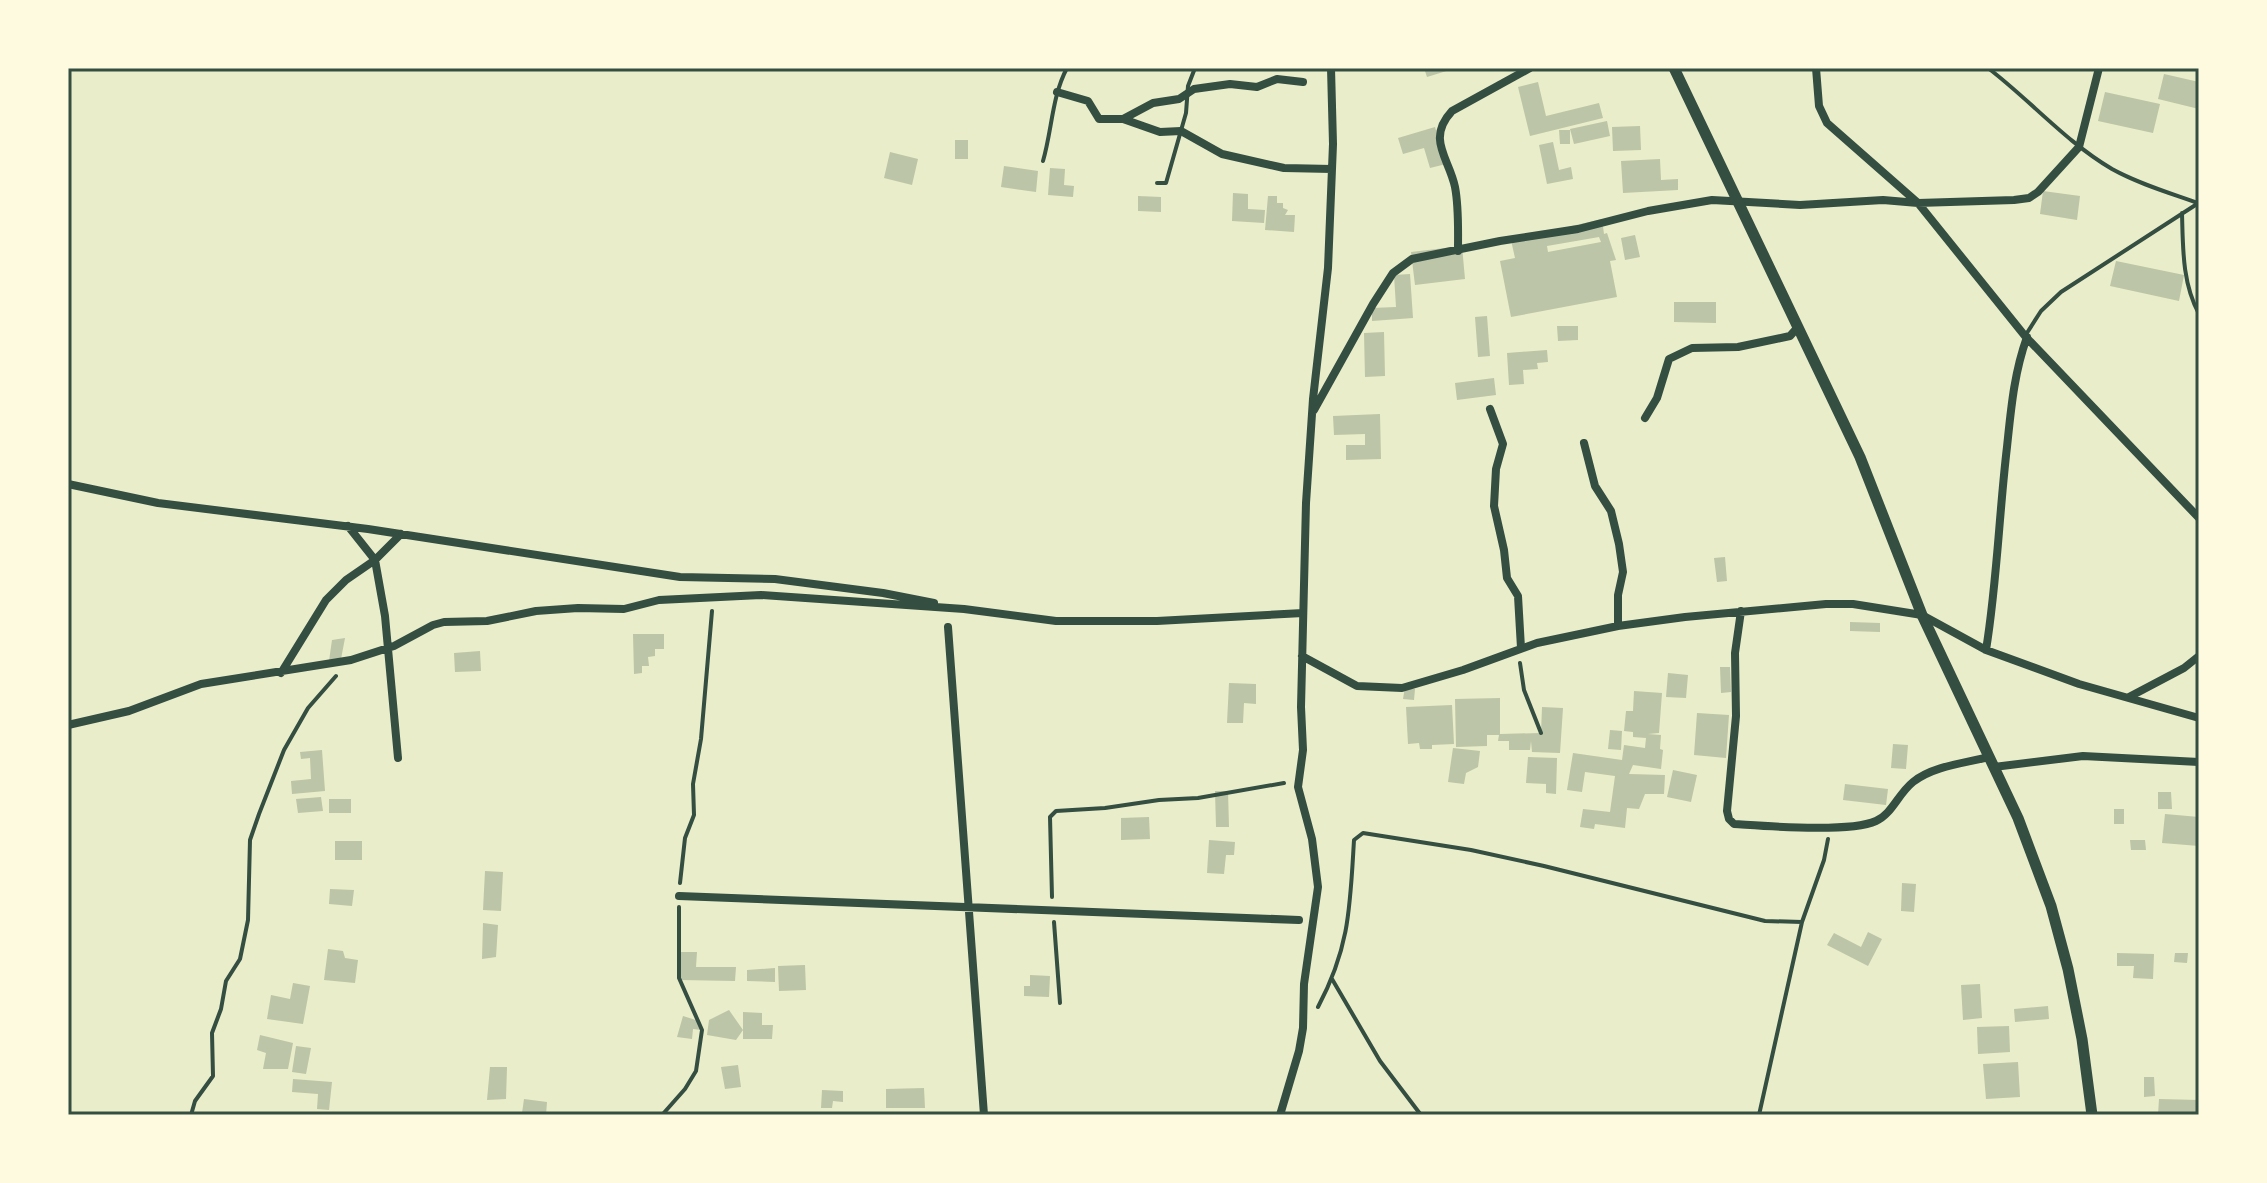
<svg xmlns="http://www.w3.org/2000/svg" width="2267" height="1183" font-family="'Libre Baskerville',serif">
	<rect width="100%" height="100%" fill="#e9edc9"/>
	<path fill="#bcc5a7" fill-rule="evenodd" d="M1424 68H1453V69L1427 77Z
		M2164 74 2199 82V109L2158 99Z
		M1538 82 1546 116 1599 103 1603 118 1530 136 1518 87Z
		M2105 92 2160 104 2153 133 2098 121Z
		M1607 121 1610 136 1574 144 1570 129Z
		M1640 126 1641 150 1613 151 1612 127Z
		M1435 127 1446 164 1430 168 1424 148 1403 154 1398 138Z
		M1559 130H1570V144H1560Z
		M955 140H968V159H955Z
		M1553 142 1559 170 1571 167 1573 179 1547 184 1539 145Z
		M890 152 918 159 912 185 884 178Z
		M1660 159 1661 180 1678 179V190L1623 193 1621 161Z
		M1004 166 1038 171 1036 192 1001 187Z
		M1050 168 1065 169 1064 185 1074 186 1073 197 1048 195Z
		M2043 191 2080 196 2077 220 2040 214Z
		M1233 193 1248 194V209L1265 210 1264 223 1232 221Z
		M1138 196 1161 197V212L1138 211Z
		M1268 196H1277V203H1283V208L1288 210 1285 215H1295L1294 232 1265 230Z
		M1602 219 1604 234 1607 233 1616 260 1610 261 1617 297 1511 317 1500 261 1515 258 1511 240ZM1599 237 1601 242 1548 252 1547 246Z
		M1635 235 1640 257 1625 260 1621 238Z
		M1462 246 1465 279 1415 285 1411 252Z
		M2116 261 2184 275 2179 301 2110 286Z
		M1410 274 1413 318 1372 321V308L1396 307 1394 275Z
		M1674 302H1716V323L1674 322Z
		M1487 316 1490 356 1478 357 1475 317Z
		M1557 326H1578V340L1558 341Z
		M1384 332 1385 376 1365 377 1364 333Z
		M1547 350 1548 362 1537 363 1538 369 1523 370 1524 384 1509 385 1507 353Z
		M1494 378 1496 395 1457 400 1455 383Z
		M1380 414 1381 459 1346 460V445H1365V434L1334 435 1333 416Z
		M1725 557 1727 581 1717 582 1714 558Z
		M1850 622 1880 623V632L1850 631Z
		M633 634H664V649H655V656L648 657 649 666H642V673L634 674Z
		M345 638 341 659 329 661 332 640Z
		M480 651 481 671 455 672 454 653Z
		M1720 667H1730L1731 692 1721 693Z
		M1668 673 1688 675 1686 698 1666 697Z
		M1229 683 1256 684V704L1244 703 1243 723H1227Z
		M1405 687 1415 689 1414 700 1403 699Z
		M1634 691 1662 693 1659 733 1648 734 1661 735 1660 749 1663 750 1661 769 1633 765 1629 774 1665 775 1664 794H1645L1639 809 1627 808 1625 828 1595 824 1594 829 1580 827 1583 809 1610 812 1615 776 1585 772 1582 792 1567 790 1573 753 1622 760 1624 745 1645 748 1646 738 1633 737V732L1624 731 1626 711H1633Z
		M1500 698V734L1541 733 1542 707 1563 708 1560 753 1532 752 1531 741 1530 750H1509V741H1498L1499 735H1487V746L1456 747 1455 699Z
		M1452 705 1454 744 1432 745V749H1420L1419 743 1408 744 1406 707Z
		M1697 713 1729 715 1726 758 1694 755Z
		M1610 730 1622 731 1621 750 1608 749Z
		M1893 744 1908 745 1906 769 1891 768Z
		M1453 748 1480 751 1478 767 1466 773 1464 784 1448 782Z
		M322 750 325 791 292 794 291 781 311 779 310 758 301 759 300 752Z
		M1528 757 1557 758 1556 794 1546 793V784L1526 783Z
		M1673 770 1697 775 1691 802 1667 797Z
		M1845 784 1888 789 1886 805 1843 800Z
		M1215 791H1228L1229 827H1216Z
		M2158 792H2171L2172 809H2158Z
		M321 797 323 811 298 813 296 799Z
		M329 799H351V813H329Z
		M2114 809H2124V824H2114Z
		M2165 814 2199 817V846L2162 843Z
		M1149 817 1150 839 1121 840V818Z
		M1209 840 1235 842 1234 855H1226L1224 874 1207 873Z
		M2130 840H2145L2146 850H2131Z
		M335 841H362V860H335Z
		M485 871 503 872 501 911 483 910Z
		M1902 883 1916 884 1914 912 1901 911Z
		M330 889 354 890 352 906 329 904Z
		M483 923 498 925 496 957 482 959Z
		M1868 932 1882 939 1868 966 1827 945 1834 933 1861 947Z
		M328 949 343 951 345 958 358 960 355 983 324 980Z
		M680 952H697L696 967H736L735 981 680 980Z
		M2117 953 2154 954 2153 979 2133 978 2134 966H2117Z
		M2175 953H2188L2187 963 2174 962Z
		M805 965 806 990 779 991 778 966Z
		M775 968V982L747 981V970Z
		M1030 975 1050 976 1049 997 1024 996V986H1030Z
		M293 983 310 986 303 1024 267 1019 271 995 290 999Z
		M1980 984 1982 1018 1963 1020 1961 985Z
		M2048 1006 2049 1019 2015 1022 2014 1009Z
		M729 1010 743 1030 736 1040 707 1035 709 1020Z
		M743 1012 762 1013V1025H773L772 1039H743Z
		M683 1016 699 1021 702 1030 693 1029 692 1039 677 1037Z
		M2009 1026 2010 1052 1978 1054 1977 1027Z
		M260 1035 293 1043 288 1069H263L266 1053 257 1050Z
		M296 1046 311 1048 306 1074 292 1072Z
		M2018 1062 2020 1097 1986 1099 1983 1064Z
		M738 1065 741 1087 725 1089 721 1067Z
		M490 1067H507L506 1099 487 1100Z
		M2144 1077H2154L2155 1096 2144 1097Z
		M293 1079 332 1082 329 1110 317 1109 318 1094 292 1092Z
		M924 1088 925 1108H886V1089Z
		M822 1090 843 1091V1102L833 1101 832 1108H821Z
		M524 1099 547 1102 546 1115 522 1113Z
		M2159 1099 2199 1100V1115H2158Z"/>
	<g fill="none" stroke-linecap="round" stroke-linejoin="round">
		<path stroke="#344e41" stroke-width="4" d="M1520 663 1524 690 1541 733
			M680 883 685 838 694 815 693 784 701 739 712 611
			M1052 897 1050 817 1056 811 1105 808 1159 800 1198 798 1284 783
			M1054 922 1060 1003
			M1332 979 1380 1061 1421 1115
			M1318 1007C1350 947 1350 906 1354 840L1363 833 1471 850 1544 866 1765 921 1802 922
			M191 1115 195 1101 213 1076 212 1033 221 1009 226 981 240 959 248 920 250 840 259 814 284 750 308 708 336 676
			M662 1115 685 1089 696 1071 702 1030 679 978V907
			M1759 1115 1802 922 1824 860 1828 839"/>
		<path stroke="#344e41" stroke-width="4" d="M1988 68C2030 100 2066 142 2112 169 2139 184 2170 193 2198 203
			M1043 161C1052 130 1052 96 1067 68
			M1157 183H1166L1186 113 1188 86 1195 68
			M2182 213C2183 247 2182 283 2199 314
			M2025 336 2041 311 2061 292 2197 204"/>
		<path stroke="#344e41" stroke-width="8" d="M1816 68 1819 106 1827 123 1918 203 2025 336 2199 518
			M1057 92 1088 101 1099 119H1123L1153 103 1179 99 1194 89 1230 84 1257 87 1277 79 1303 82
			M1123 119 1160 132 1181 131 1222 154 1284 168 1332 169
			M1458 251C1458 230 1459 208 1455 187 1449 158 1426 139 1452 111L1530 68
			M1490 409 1503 444 1496 469 1494 506 1504 550 1507 578 1518 596 1521 648
			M1314 410 1373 304 1393 273 1412 259 1500 241 1578 229 1648 211 1712 200 1800 205 1883 200 1918 203 2014 200 2029 198 2038 192 2079 147 2099 68
			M1645 418 1657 398 1669 359 1692 348 1738 347 1790 336 1798 327
			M1584 443 1595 486 1611 511 1619 544 1623 572 1618 595V626
			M68 484 158 503 368 529 680 577 775 579 883 593 934 603
			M1741 611 1735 653 1736 716 1727 811 1729 819 1734 824C1767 826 1849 833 1876 821 1892 814 1898 794 1913 782 1933 766 1965 763 1989 757
			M948 627 984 1115
			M1986 650C1997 583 1999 514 2007 447 2011 409 2014 373 2027 337
			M1302 656 1357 686 1402 688 1463 670 1537 643 1618 626 1685 617 1826 604H1853L1922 615 1986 650 2079 684 2199 718
			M281 673 326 600 346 580 375 560 348 526
			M2129 697 2184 668 2199 656
			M68 725 129 711 201 684 351 660 394 646 433 625 444 622 487 621 536 611 578 608 624 609 659 600 761 595 964 609 1056 621H1157L1303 613
			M398 758 385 616 375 560 401 534
			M1994 767 2083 756 2199 762
			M679 896 1299 920
			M1280 1115 1299 1051 1303 1028 1304 984 1318 887 1312 839 1298 787 1303 750 1301 707 1306 503 1313 399 1328 268 1333 144 1331 68"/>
		<path stroke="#344e41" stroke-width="11" d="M1674 68 1860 457 1922 615 2018 818 2051 906 2068 969 2082 1039 2092 1115"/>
	</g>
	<rect width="2267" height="1183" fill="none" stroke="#fefae0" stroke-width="140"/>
	<rect x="70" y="70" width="2127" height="1043" fill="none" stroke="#344e41" stroke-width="3"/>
</svg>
